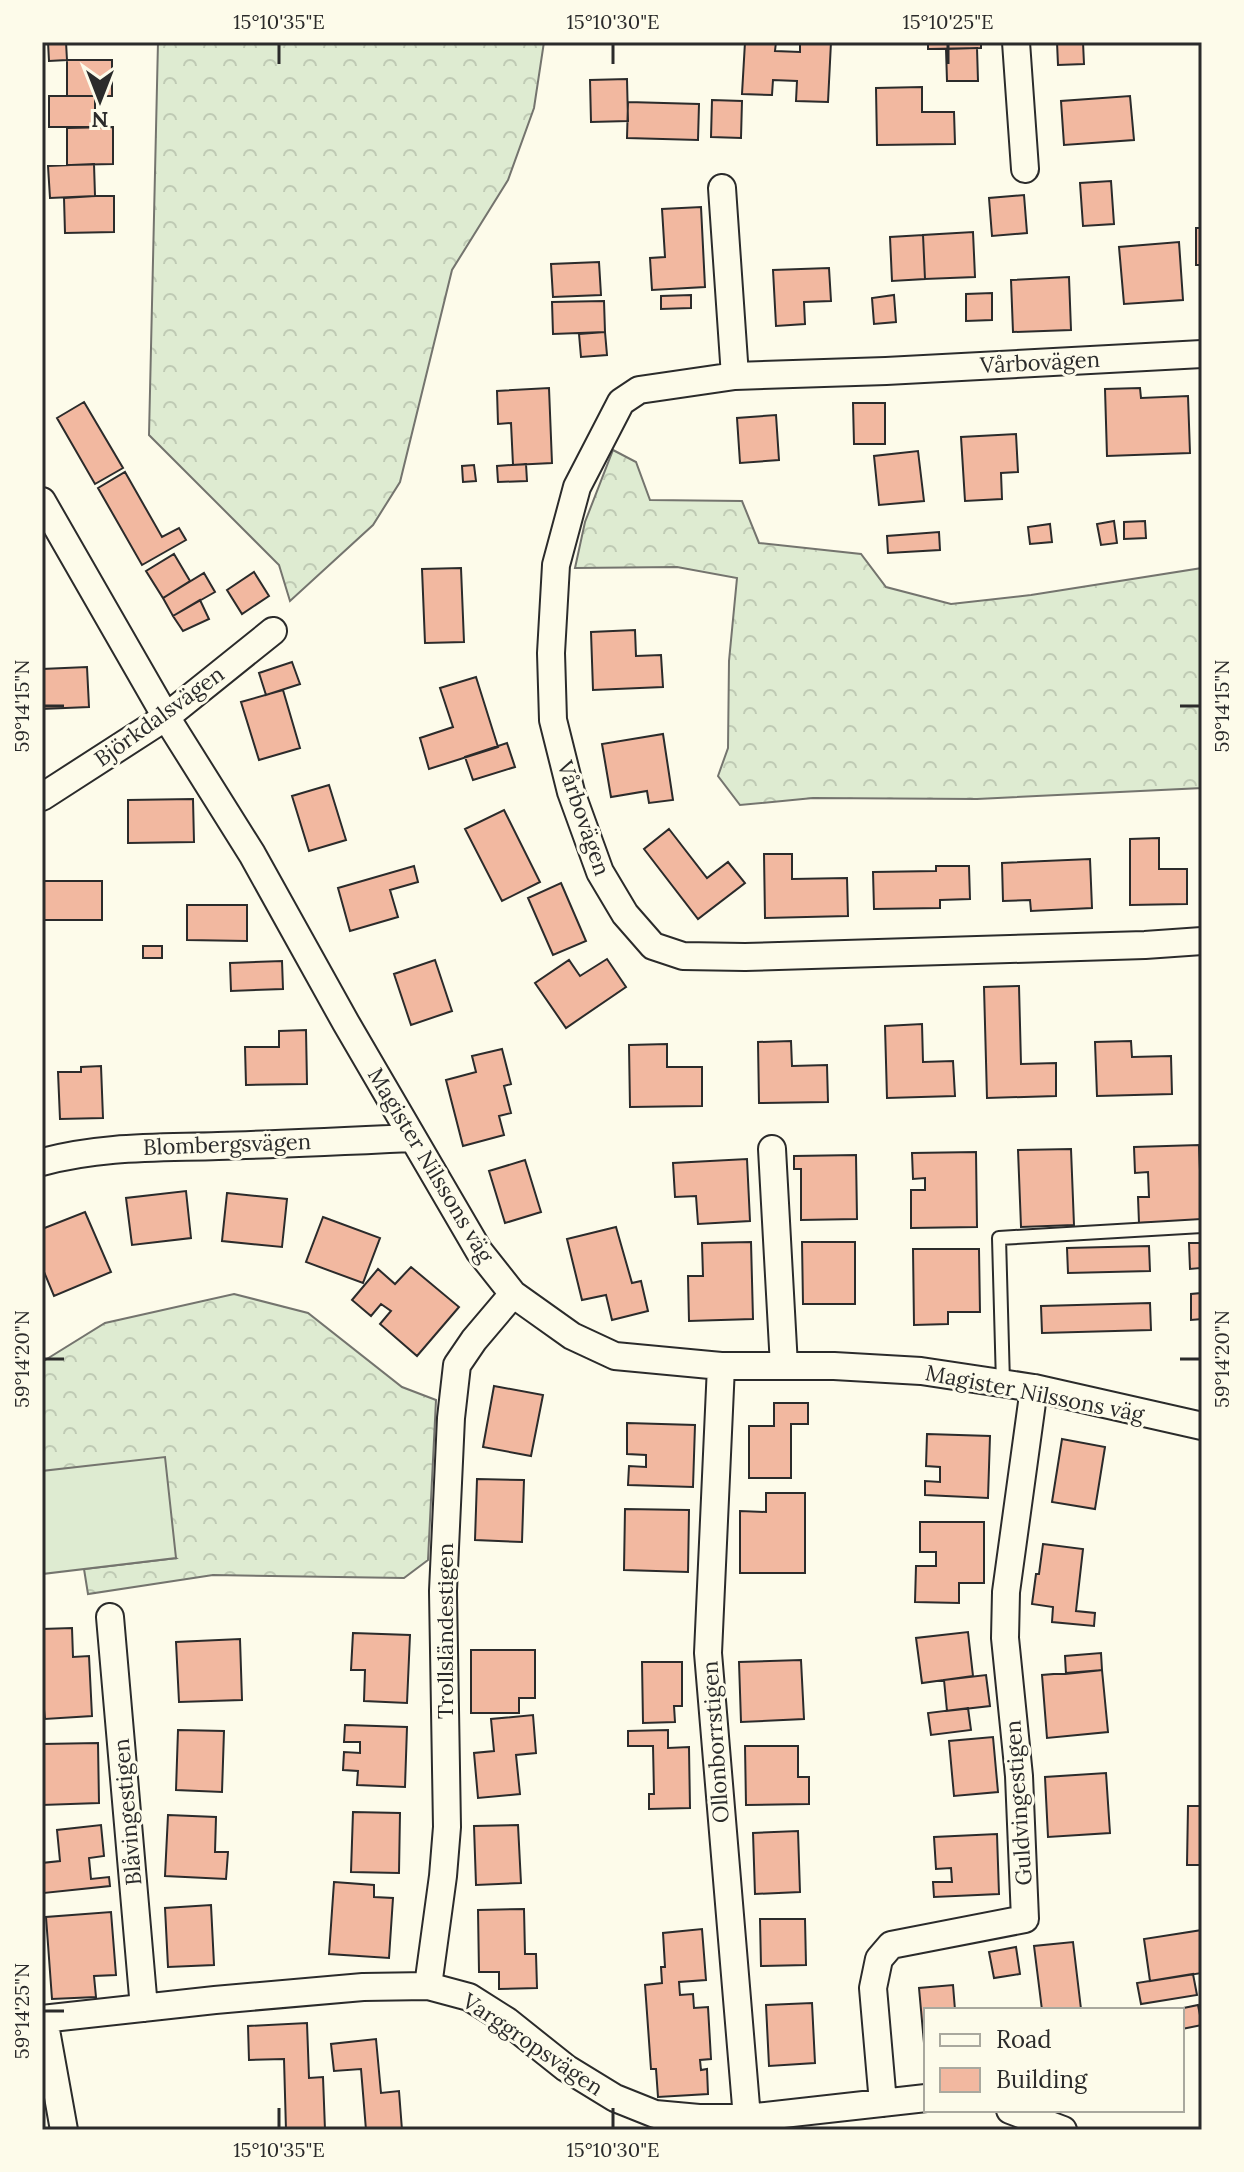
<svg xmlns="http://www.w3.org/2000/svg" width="1244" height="2172" font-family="Lora,serif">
	<defs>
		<pattern id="forest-crowns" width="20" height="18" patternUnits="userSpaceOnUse" patternTransform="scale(2)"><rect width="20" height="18" fill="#deebd1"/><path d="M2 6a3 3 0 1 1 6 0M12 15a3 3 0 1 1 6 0" fill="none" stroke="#bfcab4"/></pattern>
	</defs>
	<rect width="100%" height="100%" fill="#fdfbea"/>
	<path fill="url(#forest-crowns)" stroke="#74746e" stroke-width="2" d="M158 42H544L534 108 508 180 452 270 400 482 373 525 290 601 279 565 149 435Z
		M613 450 636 462 650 500 742 501 759 543 861 554 886 587 951 604 1031 595 1202 568V788L977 799 813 798 740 805 718 776 728 748 729 661 737 578 677 567 575 568 585 522Z
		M234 1294 308 1313 402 1387 436 1400 428 1560 404 1578 213 1575 88 1594 84 1569 176 1558 42 1471V1362L105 1323Z"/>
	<path fill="#deebd1" stroke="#74746e" stroke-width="2" d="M165 1457 176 1558 42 1574V1471Z"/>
	<path fill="#f2b8a0" stroke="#2b2b2b" stroke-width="2" d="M48 42H66L67 60 49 61Z
		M745 42H776L775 51 800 52V42H831L828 102 796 101 797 81 773 80 772 95 742 94Z
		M928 42H981V48L928 49Z
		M1057 42H1083L1084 64 1058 65Z
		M977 48 978 81H947L946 49Z
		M67 60H112V96H67Z
		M627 79 628 121 591 122 590 80Z
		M922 87V112H954L955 144 877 145 876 88Z
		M49 96H95V127H49Z
		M1130 96 1134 140 1064 145 1061 101Z
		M712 100 742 101 741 138 711 137Z
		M628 102 699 104 698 140 627 138Z
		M113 127V164L67 165V128Z
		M94 164 95 196 50 198 48 166Z
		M1111 181 1114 224 1083 226 1080 183Z
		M1024 195 1027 233 992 236 989 198Z
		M95 196H114V232L65 233 64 198Z
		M701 207 705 287 652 290 650 258 665 257 662 209Z
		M1196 228H1202V265H1196Z
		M973 232 975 277 925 279 923 235Z
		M923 235 925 279 892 281 890 237Z
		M1179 242 1183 300 1124 304 1119 247Z
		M599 262 601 295 553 297 551 264Z
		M829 268 831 301 804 302 805 324 776 326 773 270Z
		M1069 277 1071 330 1013 332 1011 280Z
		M992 293V320L966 321V294Z
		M691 295V308L661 309V296Z
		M894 295 896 322 874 324 872 298Z
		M604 301 605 332 553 334 552 302Z
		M605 332 607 355 581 357 579 334Z
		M549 388 552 463 513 465 511 423 498 424 497 391Z
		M1140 388 1141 398 1188 396 1190 453 1107 456 1105 389Z
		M84 402 123 468 95 484 57 418Z
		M853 403H885V444H854Z
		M776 415 779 460 740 463 737 418Z
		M1016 434 1018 472 1001 473 1002 499 965 501 961 437Z
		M918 451 924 501 879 505 874 456Z
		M526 464 527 481 498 482 497 466Z
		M474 465 476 481 463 482 462 466Z
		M125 472 162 537 179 528 186 540 142 565 98 488Z
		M1114 521 1117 543 1101 545 1097 524Z
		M1145 521 1146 538 1124 539V522Z
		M1050 524 1052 542 1030 544 1028 527Z
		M939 532 940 550 888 553 887 536Z
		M174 554 190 581 163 598 146 571Z
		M461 568 464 642 425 643 422 569Z
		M254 572 269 596 242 614 227 590Z
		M204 573 215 592 173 616 163 598Z
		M200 600 209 619 183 631 173 616Z
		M635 630 636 656 661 655 663 687 593 690 591 632Z
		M292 662 300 684 266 695 259 673Z
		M87 667 89 707 42 709V669Z
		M476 677 498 747 429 769 420 738 453 727 440 688Z
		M283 690 300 748 259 760 241 702Z
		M663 734 673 800 649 803 647 791 611 797 602 744Z
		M507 743 515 767 473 780 465 757Z
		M329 785 346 840 309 851 292 796Z
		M193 799 194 842 128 843V800Z
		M504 810 540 882 502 901 465 829Z
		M669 829 707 878 728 862 745 883 698 919 644 849Z
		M1159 838V869H1187V904L1130 905V839Z
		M764 854H792V879L847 878 848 916 765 918Z
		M1090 859 1092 908 1031 911 1030 900 1003 901 1002 863Z
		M414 866 418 882 390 890 398 917 350 931 338 888Z
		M936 866H969L970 899 940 900V908L874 909 873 872 936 871Z
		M44 881H102V920H43Z
		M561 883 586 941 553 955 528 898Z
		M187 905H247V941L187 940Z
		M143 946H162V958H143Z
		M607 959 626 987 566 1028 535 983 569 960 580 976Z
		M435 960 452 1011 411 1025 394 974Z
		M282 961 283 989 231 991 230 963Z
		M1019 986 1021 1064 1056 1063V1096L987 1098 984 987Z
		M922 1024 923 1062 953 1061 955 1096 887 1098 885 1026Z
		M306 1030 307 1084 246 1085 245 1047H279V1031Z
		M791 1041 792 1066 827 1065 828 1102 759 1103 758 1042Z
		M1131 1041 1132 1057 1171 1056 1172 1094 1097 1096 1095 1042Z
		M667 1044V1067H702V1106L630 1107 629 1045Z
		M502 1049 511 1084 504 1086 511 1113 499 1116 504 1135 463 1146 446 1080 476 1072 472 1056Z
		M101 1066 103 1118 60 1119 58 1072H81V1067Z
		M1199 1145 1202 1221 1139 1223 1138 1197H1149L1148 1172 1135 1173 1134 1147Z
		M1071 1149 1074 1225 1021 1227 1018 1150Z
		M976 1152 977 1227 911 1228V1190H925V1178L913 1179 912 1153Z
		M856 1155 857 1219 801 1220V1169H794V1156Z
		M747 1159 750 1221 698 1224 696 1196 675 1197 673 1163Z
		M525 1160 541 1212 505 1223 489 1171Z
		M186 1191 191 1238 132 1245 126 1198Z
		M227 1193 287 1199 282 1247 222 1241Z
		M85 1212 111 1272 54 1296 42 1267V1229Z
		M323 1217 380 1238 363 1283 306 1262Z
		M616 1227 632 1283 641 1281 648 1311 612 1320 606 1295 582 1300 567 1239Z
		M751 1242 753 1319 689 1321 688 1276H703L702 1243Z
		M802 1242H855V1304H803Z
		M1189 1243H1202V1319L1191 1320V1294L1201 1293 1200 1268 1190 1269Z
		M1149 1246 1150 1271 1068 1273 1067 1248Z
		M913 1249H979L980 1312H948V1324L914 1325Z
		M411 1267 459 1307 417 1356 380 1324 391 1311 381 1304 371 1316 352 1300 378 1269 395 1284Z
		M1150 1303 1151 1330 1042 1333 1041 1306Z
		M494 1386 543 1395 531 1456 483 1447Z
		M774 1403H808V1424H791V1478H749V1426H774Z
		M627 1423 695 1425 693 1487 628 1485 629 1466 646 1467V1455L627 1454Z
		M927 1434 990 1436 988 1498 925 1495V1481L940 1482V1467L926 1466Z
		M1062 1439 1105 1447 1095 1509 1052 1502Z
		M477 1479 524 1480 522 1542 475 1540Z
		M766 1493H805V1573H740V1511L766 1512Z
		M625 1509 689 1510 688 1572 624 1570Z
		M920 1522H984V1583H959V1603L915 1602 916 1566H936V1552H920Z
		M1043 1544 1083 1549 1076 1611 1095 1613 1094 1626 1052 1622 1053 1607 1032 1604 1036 1574H1039Z
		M72 1628 73 1657 89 1656 92 1716 45 1719 42 1690V1629Z
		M968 1632 973 1676 922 1683 916 1638Z
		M353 1633 410 1635 407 1703 364 1701 365 1670H351Z
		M240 1639 242 1700 179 1702 176 1642Z
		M471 1650H535V1698H519V1713H471Z
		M1101 1653 1102 1670 1066 1674 1065 1656Z
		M801 1660 804 1719 741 1722 739 1662Z
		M642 1662H682V1706H674L675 1722 643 1723Z
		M1102 1670 1108 1732 1047 1738 1042 1675Z
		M986 1675 990 1706 947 1711 944 1680Z
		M968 1708 971 1730 931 1735 928 1713Z
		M533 1715 536 1753 516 1755 520 1794 478 1798 474 1753 494 1751 491 1719Z
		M345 1725 407 1727 405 1787 357 1785 358 1771 343 1770 344 1752 360 1753V1742H344Z
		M178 1730 224 1731 222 1792 176 1790Z
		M668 1730V1748L689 1747 690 1808 649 1809V1794H654L653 1746H628V1731Z
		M993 1737 998 1792 954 1796 949 1741Z
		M98 1743 99 1803 42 1805V1744Z
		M745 1746H798V1777H809V1804L746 1805Z
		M1106 1773 1110 1833 1048 1837 1045 1777Z
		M1188 1806H1202V1865H1187Z
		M353 1812 400 1813 399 1873 351 1872Z
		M168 1815 216 1817 215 1852H228L226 1879 165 1876Z
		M101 1825 104 1856 89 1858 91 1879 109 1877 110 1886 44 1893 42 1863 60 1861 57 1830Z
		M518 1825 521 1883 476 1885 474 1826Z
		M798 1831 800 1892 755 1894 753 1833Z
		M997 1834 999 1894 934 1897 933 1882H952L951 1868 936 1869 934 1837Z
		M334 1882 374 1885V1897L393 1898 389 1958 329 1954Z
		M211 1905 214 1965 168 1967 165 1908Z
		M524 1909 525 1954H536L537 1988 499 1989V1972H479L478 1910Z
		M111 1912 116 1975 94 1976 96 1997 52 1999 46 1917Z
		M760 1919H805L806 1965 761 1966Z
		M702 1929 706 1980 679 1982 680 1995 693 1994 694 2008 708 2007 711 2059 700 2060 701 2070 707 2069 708 2094 658 2097 656 2069H651L645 1985 662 1983 661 1967H665L663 1933Z
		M1202 1930V1973L1150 1981 1144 1939Z
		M1073 1942 1081 2009 1042 2010 1034 1946Z
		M1016 1947 1020 1974 994 1978 989 1952Z
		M1193 1974 1197 1995 1141 2004 1137 1983Z
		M953 1985 955 2010H926V2043H924L919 1988Z
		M812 2003 815 2063 769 2066 766 2005Z
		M1198 2005 1202 2025 1182 2029V2010H1174Z
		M307 2023 309 2078 323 2077 325 2130H286L284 2059 249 2060 248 2026Z
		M376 2039 381 2093 399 2091 402 2130H366L361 2069 334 2071 331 2044Z"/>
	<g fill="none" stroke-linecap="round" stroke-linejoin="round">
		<defs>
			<path id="lane" d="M1003 1383 999 1238 1202 1226"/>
			<path id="street" d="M1016 42 1025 169
				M722 188 735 376
				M1202 354 886 371 735 376 639 390 621 402 577 487 556 565 551 653 553 720 571 792 600 872 625 914 653 946 683 956 745 957 1145 945 1202 941
				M42 501 166 717 252 854 346 1023 479 1251 513 1294 572 1336 615 1356 721 1366H834L921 1371 1034 1388 1202 1426
				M42 797 166 717 273 631
				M772 1149 784 1366
				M42 1162C102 1146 156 1148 218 1146 283 1144 348 1141 413 1138
				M721 1366 708 1653 747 2118
				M110 1617 144 2008
				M428 1986 443 1876 447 1827 443 1591 451 1418 457 1365 474 1340 513 1294
				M42 2019 215 2000 363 1987 428 1986 469 1997 507 2021 566 2068 615 2098 655 2114 699 2118H747L926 2098
				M44 2019 64 2130
				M883 2103 873 1988 879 1959 891 1945 1025 1919 1019 1776 1005 1638 1006 1592 1034 1388
				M1010 2110 1063 2130"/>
		</defs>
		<use href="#lane" stroke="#2b2b2b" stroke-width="16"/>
		<use href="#street" stroke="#2b2b2b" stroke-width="30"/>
		<use href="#lane" stroke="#fdfbea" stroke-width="12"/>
		<use href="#street" stroke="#fdfbea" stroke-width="26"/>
	</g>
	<path fill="none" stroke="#2b2b2b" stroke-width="3" d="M279 44V64M613 44V64M948 44V64M44 706H64M1180 706H1200M44 1359H64M1180 1359H1200M44 2011H64M279 2108V2128M613 2108V2128"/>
	<g text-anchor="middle" stroke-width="6" stroke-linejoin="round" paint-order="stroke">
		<g font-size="22" fill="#2b2b2b" stroke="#fdfbea">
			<text transform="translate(1040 362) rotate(-3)" y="8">Vårbovägen</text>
			<text transform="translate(159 716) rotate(-36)" y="8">Björkdalsvägen</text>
			<text transform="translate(584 818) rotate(71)" y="8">Vårbovägen</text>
			<text transform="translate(227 1144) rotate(-2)" y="8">Blombergsvägen</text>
			<text transform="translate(431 1165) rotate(59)" y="8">Magister Nilssons väg</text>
			<text transform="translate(1035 1393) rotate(11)" y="8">Magister Nilssons väg</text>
			<text transform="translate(445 1631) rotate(-90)" y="8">Trollsländestigen</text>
			<text transform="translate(715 1742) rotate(-94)" y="8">Ollonborrstigen</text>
			<text transform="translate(1018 1803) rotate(-94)" y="8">Guldvingestigen</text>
			<text transform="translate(127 1812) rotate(-95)" y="8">Blåvingestigen</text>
			<text transform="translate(533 2044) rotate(34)" y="8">Varggropsvägen</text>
		</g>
	</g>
	<rect width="1244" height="2172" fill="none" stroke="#fdfbea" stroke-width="88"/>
	<rect x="924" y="2008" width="260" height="104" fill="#fdfbea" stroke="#a9a89e" stroke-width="2"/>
	<rect x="940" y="2034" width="40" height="12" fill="#fdfbea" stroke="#a9a89e" stroke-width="2"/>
	<text x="996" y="2048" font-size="24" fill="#2b2b2b">Road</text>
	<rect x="940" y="2068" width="40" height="24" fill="#f2b8a0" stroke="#a9a89e" stroke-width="2"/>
	<text x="996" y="2088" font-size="24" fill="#2b2b2b">Building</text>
	<g transform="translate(100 100) rotate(180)" stroke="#fdfbea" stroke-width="6" paint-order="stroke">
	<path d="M0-6L14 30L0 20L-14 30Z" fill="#2b2b2b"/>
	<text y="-12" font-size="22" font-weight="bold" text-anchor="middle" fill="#2b2b2b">N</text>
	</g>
	<rect x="44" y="44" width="1156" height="2084" fill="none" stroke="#2b2b2b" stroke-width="3"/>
	<g font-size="20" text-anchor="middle" fill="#2b2b2b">
		<text x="279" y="29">15°10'35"E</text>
		<text x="613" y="29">15°10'30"E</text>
		<text x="948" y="29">15°10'25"E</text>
		<text transform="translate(1222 706) rotate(-90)" y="7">59°14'15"N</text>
		<text transform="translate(22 706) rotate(-90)" y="7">59°14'15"N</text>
		<text transform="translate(1222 1359) rotate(-90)" y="7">59°14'20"N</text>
		<text transform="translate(22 1359) rotate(-90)" y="7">59°14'20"N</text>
		<text transform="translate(22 2011) rotate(-90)" y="7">59°14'25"N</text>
		<text x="279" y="2157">15°10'35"E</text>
		<text x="613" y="2157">15°10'30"E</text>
	</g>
</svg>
